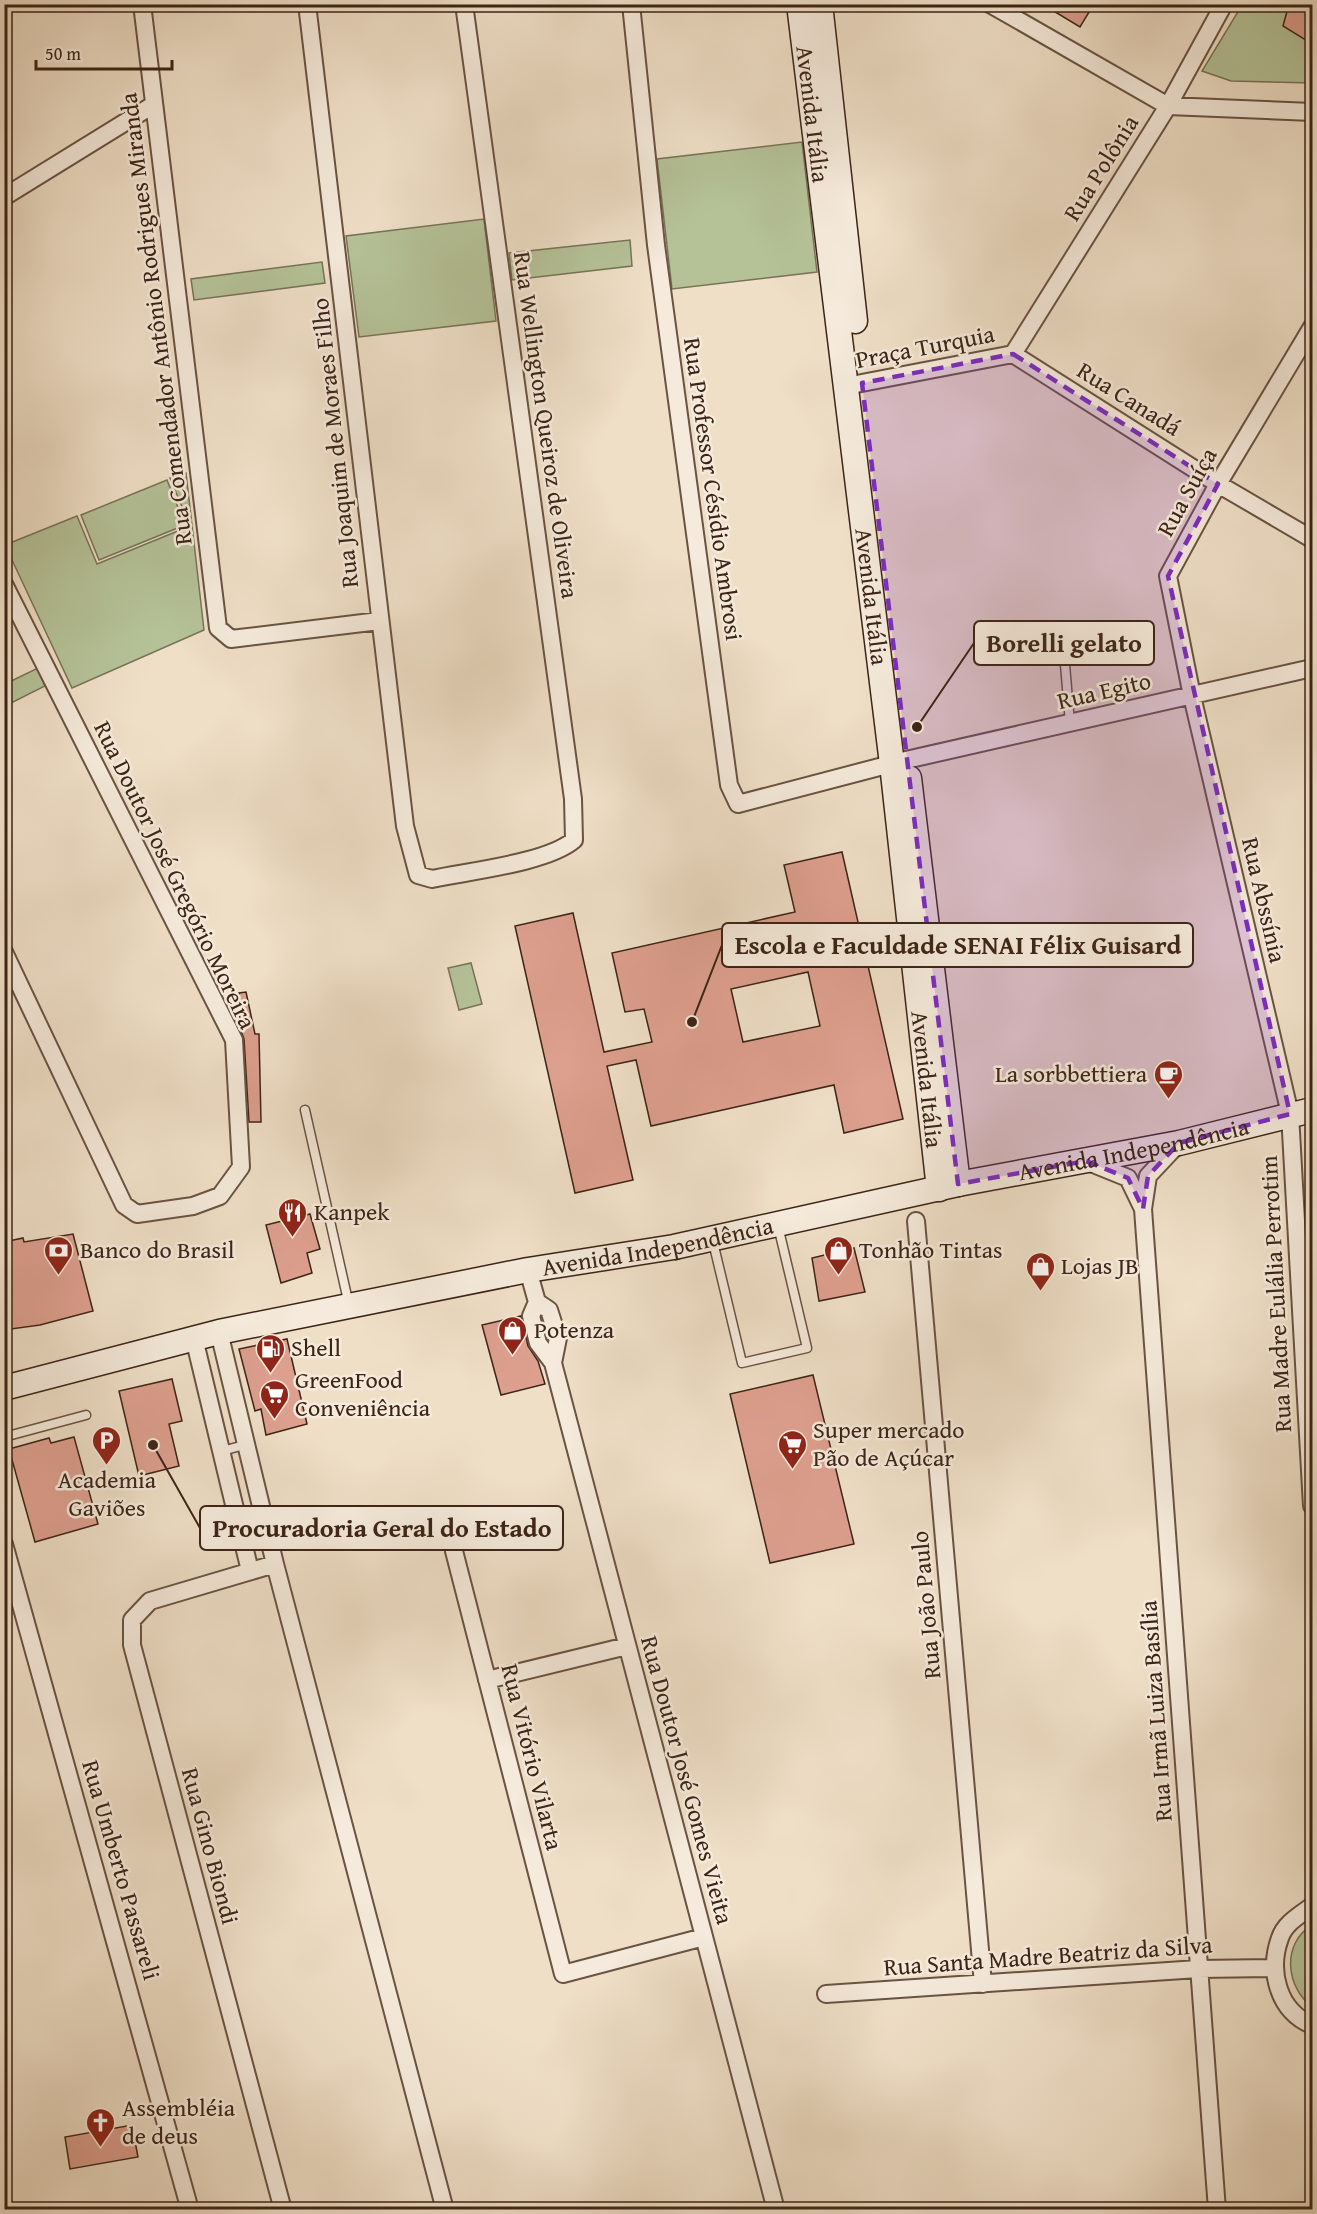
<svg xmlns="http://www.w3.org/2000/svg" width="1317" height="2214" font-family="'Gentium Book Plus',serif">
	<rect width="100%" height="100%" fill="#efdfc7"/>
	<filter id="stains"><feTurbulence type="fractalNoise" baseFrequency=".00333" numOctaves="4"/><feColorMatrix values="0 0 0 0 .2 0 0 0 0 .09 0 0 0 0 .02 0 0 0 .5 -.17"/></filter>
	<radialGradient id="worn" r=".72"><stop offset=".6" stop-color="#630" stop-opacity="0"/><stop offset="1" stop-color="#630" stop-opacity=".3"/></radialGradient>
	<path fill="#b5c298" stroke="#787357" stroke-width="1.5" d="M1242 5H1312V83L1231 81 1202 71Z
		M802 142 817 272 672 289 657 159Z
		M484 219 496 321 359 337 346 236Z
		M630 240 632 266 512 280 509 253Z
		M322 262 325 283 194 300 191 279Z
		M186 473 204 630 72 688 5 545 77 516 97 564 190 526 170 478Z
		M167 480 185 525 99 560 81 515Z
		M38 668 45 686 5 706V684Z
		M471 963 482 1004 459 1010 448 968Z
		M1312 1925V2007C1286 1987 1281 1944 1312 1925Z"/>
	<path fill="#dd9f8e" stroke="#3c2416" stroke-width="1.5" fill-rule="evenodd" d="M1042 4H1094L1080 27Z
		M1289 4H1312V44L1283 26Z
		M842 852 903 1119 844 1133 834 1085 651 1126 636 1060 607 1066 633 1180 575 1193 515 926 573 913 604 1052 652 1042 644 1009 625 1012 612 953 795 912 784 865ZM808 972 820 1026 743 1042 731 989Z
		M246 992 255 1034H259L261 1122H249L244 1039 240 1028 239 993Z
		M310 1214 320 1249 307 1253 312 1273 281 1283 266 1225Z
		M73 1234 93 1311 40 1325 4 1330V1242L23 1238 24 1242Z
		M854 1248 865 1292 819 1301 812 1258Z
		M521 1316 528 1346 538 1361 545 1384 501 1395 482 1325Z
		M287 1339 307 1424 266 1435 261 1409 255 1411 239 1349Z
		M813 1375 854 1544 770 1563 730 1394Z
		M172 1379 182 1421 169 1424 179 1466 139 1476 119 1391Z
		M74 1437 98 1524 35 1542 9 1449 49 1438 51 1443Z
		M132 2125 138 2157 70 2169 65 2137Z"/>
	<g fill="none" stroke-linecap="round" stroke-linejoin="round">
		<defs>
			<path id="lane" d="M1064 653 1070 723
				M305 1110 349 1305
				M713 1242 742 1363 807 1348 778 1226
				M4 1437 86 1415
				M222 1451 248 1444"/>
			<path id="street" d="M142 4 218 628 231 639 379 621
				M307 4 405 826 418 875 432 879C469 871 547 863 574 840L573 799 464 4
				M631 4 656 245 729 785 738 804 906 760 1312 668
				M990 4 1168 106 1312 112
				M4 197 153 105
				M1312 327 1218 484 1168 576 1192 696 1290 1114 1312 1506
				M1013 354 1168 106 1224 4
				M1013 354 1218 484 1312 539
				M846 386 1013 354
				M4 584 234 1040 241 1167 220 1196 193 1206 137 1214 124 1205 4 952
				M1179 1143 1148 1176 1143 1209 1217 2210
				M1086 1161 1128 1178 1143 1209
				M916 1221 983 1984
				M528 1270 537 1302 549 1310 558 1338 553 1363
				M537 1302 531 1316 538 1343 553 1363 776 2210
				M219 1332 275 1564 445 2210
				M194 1338 250 1571
				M4 1544 190 2210
				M454 1551 563 1974 704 1937
				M275 1564 150 1601 132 1620V1645L283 2210
				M487 1680 627 1646
				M1312 1906C1300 1915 1285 1923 1280 1938 1268 1971 1278 2011 1312 2025
				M826 1994 1198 1969 1274 1968"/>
			<g id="secondary">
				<path id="s1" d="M799 4 892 764 939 1189"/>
				<path d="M820 4 855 321"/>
				<path d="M909 778 958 1184"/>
				<path id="s2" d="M4 1388 219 1332 528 1270 674 1247 958 1184 1179 1143 1312 1110"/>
			</g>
		</defs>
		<use href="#lane" stroke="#695342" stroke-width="11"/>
		<use href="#street" stroke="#695342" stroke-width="20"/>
		<use href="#secondary" stroke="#3c2416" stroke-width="27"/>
		<use href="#lane" stroke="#f5eadb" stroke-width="8"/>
		<use href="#street" stroke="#f5eadb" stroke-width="16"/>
		<use href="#secondary" stroke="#f5eadb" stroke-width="24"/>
	</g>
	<path fill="#7b2cbf" fill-opacity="0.2" stroke="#7b2cbf" stroke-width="4.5" stroke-dasharray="12 8" stroke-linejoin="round" d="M1013 354 1218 484 1168 576 1290 1114 1179 1143 1148 1176 1143 1209 1128 1178 1086 1161 958 1184 862 383Z"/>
	<defs>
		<symbol id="cafe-pin" viewBox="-11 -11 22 30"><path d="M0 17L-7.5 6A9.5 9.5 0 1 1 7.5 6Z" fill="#8f2418" stroke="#f5eadb"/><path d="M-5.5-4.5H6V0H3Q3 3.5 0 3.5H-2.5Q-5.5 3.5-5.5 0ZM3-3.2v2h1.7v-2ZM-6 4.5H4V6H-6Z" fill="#fff"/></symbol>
		<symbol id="restaurant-pin" viewBox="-11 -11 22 30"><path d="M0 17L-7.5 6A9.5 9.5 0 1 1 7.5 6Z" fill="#8f2418" stroke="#f5eadb"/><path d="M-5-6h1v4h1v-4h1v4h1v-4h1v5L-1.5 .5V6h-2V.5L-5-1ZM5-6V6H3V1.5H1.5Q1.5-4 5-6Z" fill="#fff"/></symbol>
		<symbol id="bank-pin" viewBox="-11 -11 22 30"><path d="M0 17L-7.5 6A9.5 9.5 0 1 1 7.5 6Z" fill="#8f2418" stroke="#f5eadb"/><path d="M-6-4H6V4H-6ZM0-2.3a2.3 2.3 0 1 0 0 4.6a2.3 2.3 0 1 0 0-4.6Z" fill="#fff"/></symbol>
		<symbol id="shop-pin" viewBox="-11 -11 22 30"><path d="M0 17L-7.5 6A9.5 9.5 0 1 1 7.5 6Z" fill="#8f2418" stroke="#f5eadb"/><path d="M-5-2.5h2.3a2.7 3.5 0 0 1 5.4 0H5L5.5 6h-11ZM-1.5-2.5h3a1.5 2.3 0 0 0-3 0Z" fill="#fff"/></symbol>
		<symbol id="fuel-pin" viewBox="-11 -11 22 30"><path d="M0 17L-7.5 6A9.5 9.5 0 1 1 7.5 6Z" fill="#8f2418" stroke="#f5eadb"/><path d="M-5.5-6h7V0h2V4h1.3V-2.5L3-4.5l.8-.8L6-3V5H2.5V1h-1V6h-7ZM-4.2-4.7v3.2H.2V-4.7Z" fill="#fff"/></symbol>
		<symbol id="supermarket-pin" viewBox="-11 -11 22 30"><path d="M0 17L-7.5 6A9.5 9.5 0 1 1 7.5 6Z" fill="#8f2418" stroke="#f5eadb"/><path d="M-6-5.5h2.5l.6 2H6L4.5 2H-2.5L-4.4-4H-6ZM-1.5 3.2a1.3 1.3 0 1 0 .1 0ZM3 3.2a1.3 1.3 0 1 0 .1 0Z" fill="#fff"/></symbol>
		<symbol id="parking-pin" viewBox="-11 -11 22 30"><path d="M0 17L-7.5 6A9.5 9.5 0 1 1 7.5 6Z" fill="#8f2418" stroke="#f5eadb"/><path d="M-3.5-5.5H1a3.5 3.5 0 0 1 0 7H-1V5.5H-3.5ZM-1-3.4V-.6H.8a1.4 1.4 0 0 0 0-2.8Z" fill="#fff"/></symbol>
		<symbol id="church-pin" viewBox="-11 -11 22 30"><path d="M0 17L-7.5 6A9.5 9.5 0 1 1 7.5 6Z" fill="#8f2418" stroke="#f5eadb"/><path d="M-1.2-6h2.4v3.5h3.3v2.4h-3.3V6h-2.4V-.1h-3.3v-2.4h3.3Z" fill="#fff"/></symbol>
	</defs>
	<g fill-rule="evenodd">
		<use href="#cafe-pin" x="1152" y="1058" width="33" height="45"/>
		<use href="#restaurant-pin" x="276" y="1196" width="33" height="45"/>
		<use href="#bank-pin" x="42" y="1234" width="33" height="45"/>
		<use href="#shop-pin" x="822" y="1234" width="33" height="45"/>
		<use href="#shop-pin" x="1024" y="1250" width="33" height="45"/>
		<use href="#shop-pin" x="496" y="1314" width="33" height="45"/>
		<use href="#fuel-pin" x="254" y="1332" width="33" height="45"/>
		<use href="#supermarket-pin" x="258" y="1378" width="33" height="45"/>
		<use href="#parking-pin" x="90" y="1424" width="33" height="45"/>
		<use href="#supermarket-pin" x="776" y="1428" width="33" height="45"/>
		<use href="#church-pin" x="84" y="2106" width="33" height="45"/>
	</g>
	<g text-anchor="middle" stroke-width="5" stroke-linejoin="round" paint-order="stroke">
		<g font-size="24" fill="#3c2416" stroke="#f5eadb">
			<text dy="8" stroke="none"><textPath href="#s1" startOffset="111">Avenida Itália</textPath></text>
			<text transform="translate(1101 168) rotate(-58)" y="8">Rua Polônia</text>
			<text transform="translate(156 319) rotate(-97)" y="8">Rua Comendador Antônio Rodrigues Miranda</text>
			<text transform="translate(925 347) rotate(-11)" y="8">Praça Turquia</text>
			<text transform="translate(1129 399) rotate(32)" y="8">Rua Canadá</text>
			<text transform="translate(546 425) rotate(82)" y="8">Rua Wellington Queiroz de Oliveira</text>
			<text transform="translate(335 443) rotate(-96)" y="8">Rua Joaquim de Moraes Filho</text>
			<text transform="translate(713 489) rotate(82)" y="8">Rua Professor Césídio Ambrosi</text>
			<text transform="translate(1187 492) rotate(-61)" y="8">Rua Suíça</text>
			<text dy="8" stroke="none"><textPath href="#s1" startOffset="597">Avenida Itália</textPath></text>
			<text transform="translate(1104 691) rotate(-13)" y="8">Rua Egito</text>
			<text transform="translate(175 875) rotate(64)" y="8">Rua Doutor José Gregório Moreira</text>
			<text transform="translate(1264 900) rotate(77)" y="8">Rua Abssínia</text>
			<text dy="8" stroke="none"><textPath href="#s1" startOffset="1083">Avenida Itália</textPath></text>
			<text dy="8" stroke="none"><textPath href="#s2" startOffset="1155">Avenida Independência</textPath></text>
			<text dy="8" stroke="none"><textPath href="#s2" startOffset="669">Avenida Independência</textPath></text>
			<text transform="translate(1276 1294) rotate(-93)" y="8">Rua Madre Eulália Perrotim</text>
			<text transform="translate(926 1605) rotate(-95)" y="8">Rua João Paulo</text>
			<text transform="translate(1156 1711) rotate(-94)" y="8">Rua Irmã Luiza Basília</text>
			<text transform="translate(532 1757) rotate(76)" y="8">Rua Vitório Vilarta</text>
			<text transform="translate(687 1780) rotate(75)" y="8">Rua Doutor José Gomes Vieita</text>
			<text transform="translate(210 1846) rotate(75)" y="8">Rua Gino Biondi</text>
			<text transform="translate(121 1870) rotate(74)" y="8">Rua Umberto Passareli</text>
			<text transform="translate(1048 1956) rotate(-4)" y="8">Rua Santa Madre Beatriz da Silva</text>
		</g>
		<g font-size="24" fill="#3c2416" stroke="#f5eadb" text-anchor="start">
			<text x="1147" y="1082" text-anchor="end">La sorbbettiera</text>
			<text x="314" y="1220">Kanpek</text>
			<text x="80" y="1258">Banco do Brasil</text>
			<text x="859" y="1258">Tonhão Tintas</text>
			<text x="1061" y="1274">Lojas JB</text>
			<text x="534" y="1338">Potenza</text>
			<text x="291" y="1356">Shell</text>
			<text x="295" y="1388">GreenFood<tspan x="295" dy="28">Conveniência</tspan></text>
			<text x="813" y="1438">Super mercado<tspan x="813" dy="28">Pão de Açúcar</tspan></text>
			<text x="107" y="1488" text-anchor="middle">Academia<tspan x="107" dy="28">Gaviões</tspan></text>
			<text x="122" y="2116">Assembléia<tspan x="122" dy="28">de deus</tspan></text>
		</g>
	</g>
	<path fill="none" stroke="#3c2416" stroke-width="2" d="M917 727L974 643M692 1022L722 945M153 1445L200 1528"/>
	<g fill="#3c2416" stroke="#f5eadb" stroke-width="2">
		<circle cx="917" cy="727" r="6"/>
		<circle cx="692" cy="1022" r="6"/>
		<circle cx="153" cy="1445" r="6"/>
	</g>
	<g fill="#f5eadb" stroke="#3c2416" stroke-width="2">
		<rect x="974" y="621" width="180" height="44" rx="6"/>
		<rect x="722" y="923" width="471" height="44" rx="6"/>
		<rect x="200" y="1506" width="363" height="44" rx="6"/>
	</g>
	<g font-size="26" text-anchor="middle" font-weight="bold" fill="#3c2416">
		<text x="1064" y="652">Borelli gelato</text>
		<text x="958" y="954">Escola e Faculdade SENAI Félix Guisard</text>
		<text x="382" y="1537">Procuradoria Geral do Estado</text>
	</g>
	<rect width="1317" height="2214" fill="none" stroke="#efdfc7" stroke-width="24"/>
	<rect x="6" y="6" width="1305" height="2202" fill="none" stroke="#3c2416" stroke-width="3"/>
	<rect x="12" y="12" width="1293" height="2190" fill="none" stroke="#3c2416" stroke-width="1.5"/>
	<path d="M36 60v9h136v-9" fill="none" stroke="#3c2416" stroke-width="3"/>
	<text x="45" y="60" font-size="18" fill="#3c2416" stroke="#f5eadb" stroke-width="4.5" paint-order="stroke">50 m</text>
	<rect width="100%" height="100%" filter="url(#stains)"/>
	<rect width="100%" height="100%" fill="url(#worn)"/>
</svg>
